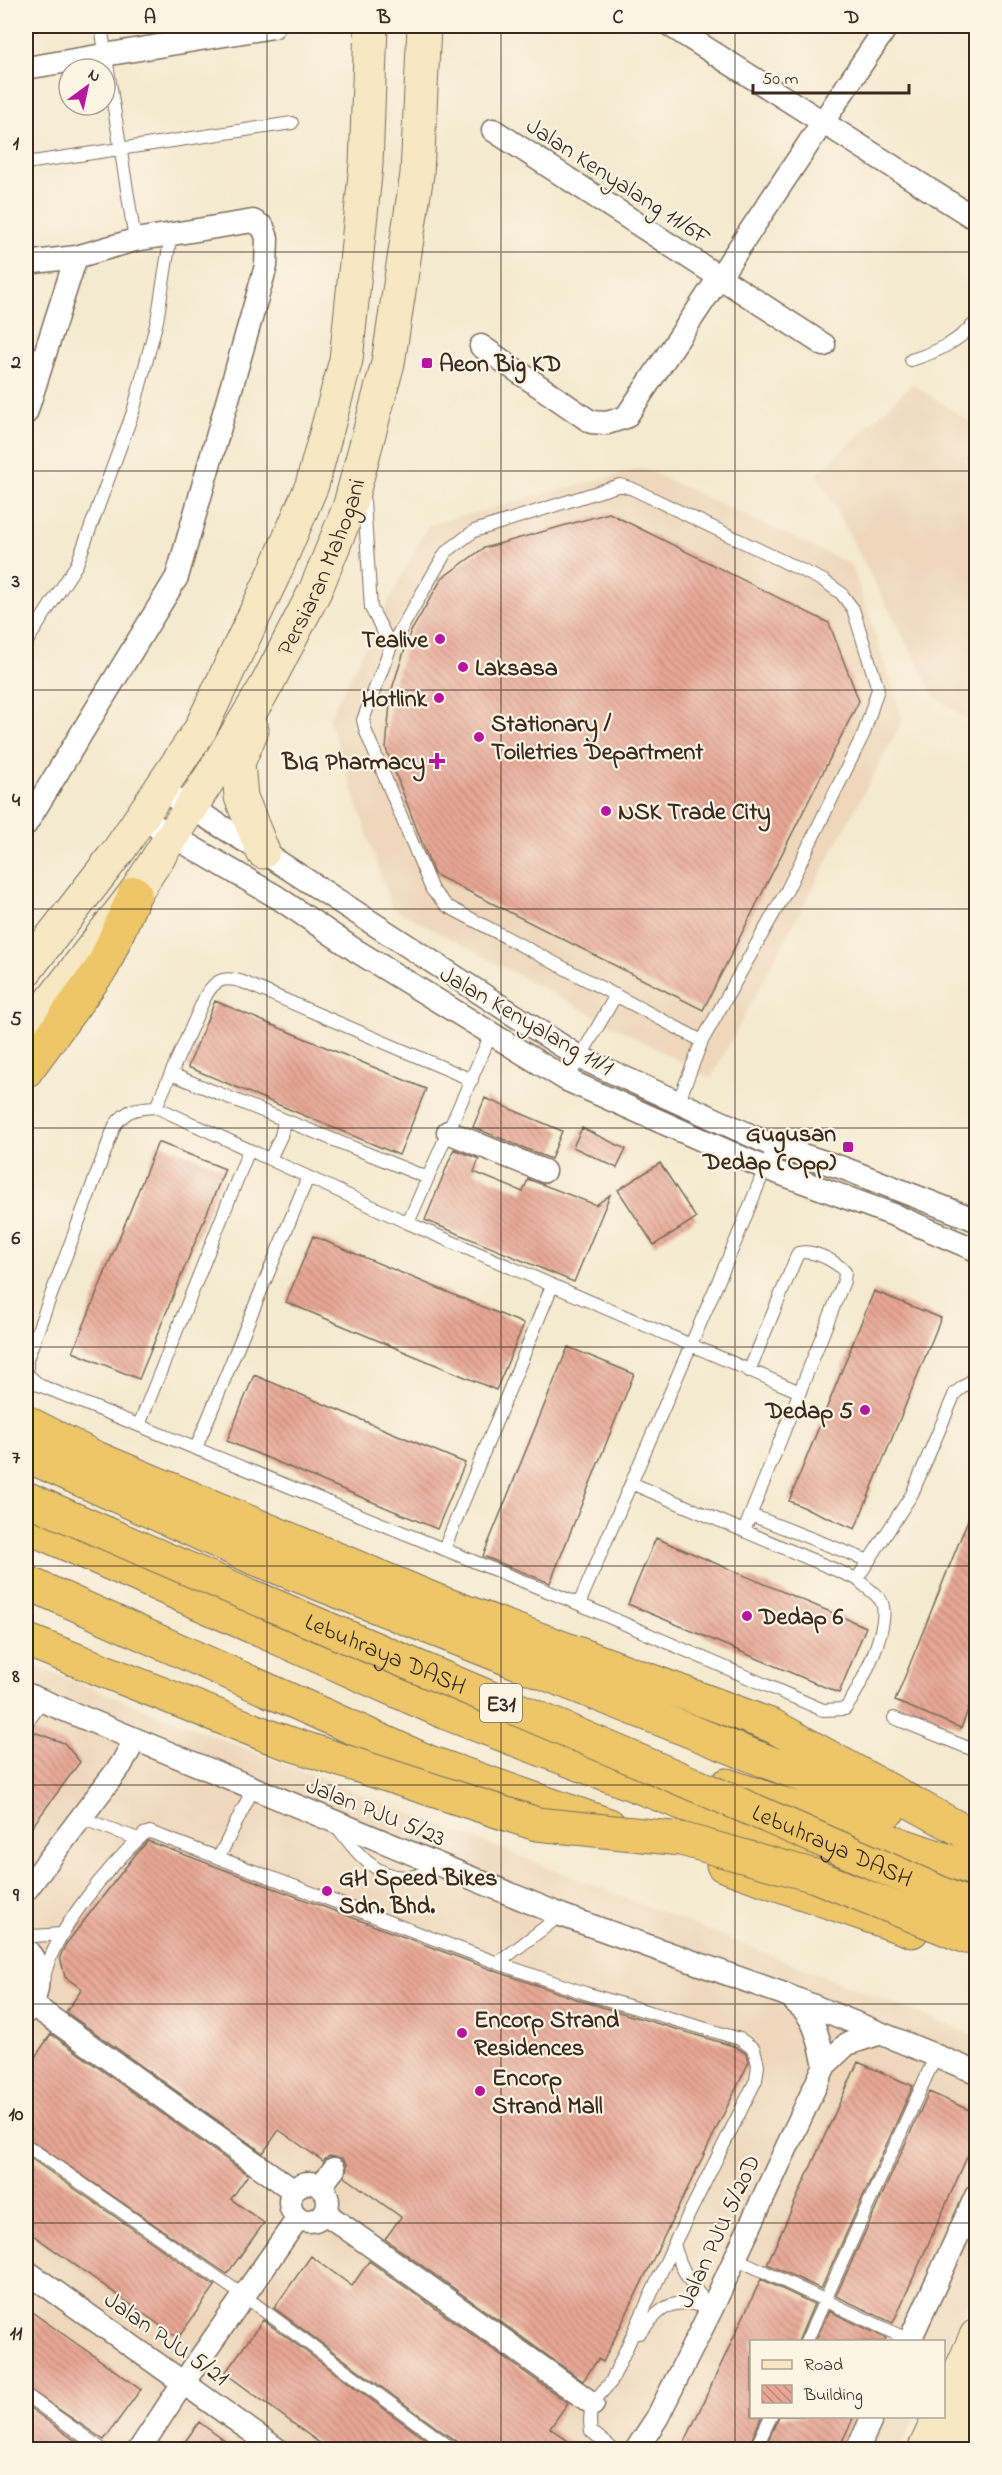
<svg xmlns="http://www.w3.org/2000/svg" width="1002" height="2475" font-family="'Indie Flower',sans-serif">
	<defs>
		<pattern id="building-back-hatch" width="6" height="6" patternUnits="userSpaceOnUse" patternTransform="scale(1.5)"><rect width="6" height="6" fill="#e8a795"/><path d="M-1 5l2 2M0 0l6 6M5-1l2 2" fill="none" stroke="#bd8879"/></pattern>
	</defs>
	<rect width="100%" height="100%" fill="#fcf5e5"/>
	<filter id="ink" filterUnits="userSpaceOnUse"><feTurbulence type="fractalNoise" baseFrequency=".0167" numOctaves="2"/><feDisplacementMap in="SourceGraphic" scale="12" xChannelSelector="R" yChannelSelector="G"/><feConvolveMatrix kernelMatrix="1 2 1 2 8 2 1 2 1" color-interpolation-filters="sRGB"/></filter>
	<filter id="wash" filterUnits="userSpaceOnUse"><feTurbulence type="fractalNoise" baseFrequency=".008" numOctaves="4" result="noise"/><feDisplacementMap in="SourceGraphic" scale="24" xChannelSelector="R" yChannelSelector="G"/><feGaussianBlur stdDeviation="1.35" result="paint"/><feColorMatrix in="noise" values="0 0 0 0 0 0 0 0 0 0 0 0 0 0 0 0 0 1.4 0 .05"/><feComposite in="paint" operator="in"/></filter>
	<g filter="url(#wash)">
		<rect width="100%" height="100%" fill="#f4ead0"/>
		<path fill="#eed7bb" d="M912 384 976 426V725L935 697 817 474Z
			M643 468 852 565 903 720 711 1078 391 907 329 718 428 525Z
			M26 1662 976 2036V2287L944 2357V2342H752V2416L915 2417 900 2449H26Z"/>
		<g id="blocks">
			<path fill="url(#building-back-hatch)" d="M609 513 829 623 859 701 703 1010 434 874 386 749 391 692 410 633 442 578 484 548Z
				M215 1001 426 1089 399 1155 188 1067Z
				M485 1098 562 1131 551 1159 473 1127Z
				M582 1128 626 1149 617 1168 573 1147Z
				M158 1142 225 1169 139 1379 73 1352Z
				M454 1149 479 1159 474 1172 523 1192 528 1179 596 1205 610 1195 574 1282 425 1220Z
				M660 1163 696 1218 654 1245 618 1190Z
				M313 1236 524 1324 496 1390 286 1302Z
				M874 1291 941 1318 855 1529 789 1501Z
				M568 1347 634 1374 550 1583 483 1556Z
				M254 1375 465 1463 437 1529 227 1441Z
				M976 1500V1690L961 1728 895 1701Z
				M656 1538 866 1627 839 1693 628 1604Z
				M31 1731 64 1743 80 1762 26 1835V1732Z
				M148 1841 495 1971 582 2001 736 2047 747 2054 749 2062 603 2362 598 2359 583 2381 385 2239 401 2217 345 2177 347 2164 342 2158 329 2156 323 2161 279 2130 263 2153 66 2012 82 1989 65 1977 60 1957 66 1944 135 1855Z
				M51 2034 248 2175 231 2199 264 2223 227 2274 26 2137V2055L33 2060Z
				M858 2062 913 2086 821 2289 767 2264Z
				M929 2092 976 2113V2137L893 2323 836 2296Z
				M26 2155 215 2286 178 2338 26 2230Z
				M311 2256 352 2286 369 2261 568 2403 550 2428 581 2450H469L440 2430 274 2308Z
				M761 2279 814 2304 798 2342H752V2416H762L747 2450H681Z
				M26 2308 141 2389 104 2440 26 2387Z
				M829 2311 886 2338 884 2342H815Z
				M263 2320 429 2442 424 2450H329L225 2373Z
				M26 2405 88 2450H26Z
				M779 2416H854L838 2450H764Z
				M199 2422 237 2450H179Z"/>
		</g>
	</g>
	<g filter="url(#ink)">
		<use href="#blocks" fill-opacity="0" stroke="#7c6d5c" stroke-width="1.5"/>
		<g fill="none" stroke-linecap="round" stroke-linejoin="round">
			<defs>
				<path id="lane" d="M101 26 135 240
					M26 163 292 123
					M911 360C937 352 958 342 976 322
					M973 457 976 460
					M364 501 371 608 391 646 363 720 366 732 432 890 447 906 702 1041
					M26 643 77 564 133 412 157 321 171 234
					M391 646 446 552 474 531 620 485 633 489 824 581 841 593 853 609 878 689 864 733 787 890 702 1041 679 1100
					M171 1074 428 1178
					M567 1080 616 995
					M156 1107 205 997C215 979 224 976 243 982L472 1080
					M270 1159 281 1136 284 1122
					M408 1223 491 1034
					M139 1425 249 1150
					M196 1448 308 1177
					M631 1483 857 1579C864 1586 876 1593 881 1601 893 1621 859 1692 845 1709L823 1710 579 1604 39 1385 27 1374V1359L115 1125C127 1109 136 1108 156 1107L408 1223 800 1392
					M751 1515 869 1561
					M744 1531 844 1281 845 1272C836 1261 813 1249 798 1253L749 1371
					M444 1549 552 1286
					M857 1579 912 1494 955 1393 976 1377
					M579 1604 737 1238 774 1146
					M894 1718 976 1751
					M26 1724 43 1701
					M81 1818 138 1839
					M336 1825C353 1849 375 1879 409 1877 419 1876 430 1870 440 1867
					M219 1857 253 1789
					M26 1931 35 1936 60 1934
					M498 1963 561 1915
					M44 1978C53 1932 109 1866 144 1834L150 1832 498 1963 585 1993 740 2039 754 2049 758 2065 756 2080 674 2244 611 2382C595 2399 587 2407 591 2431L614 2450
					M26 2145 244 2296 454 2450
					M674 2244C681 2270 692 2288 711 2307
					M735 2258 909 2340
					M639 2333C666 2303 671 2298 712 2308
					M806 2342 936 2055
					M26 2395 103 2450
					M755 2450 771 2416"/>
				<path id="street" d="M671 26 971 216
					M26 68 273 27
					M493 130 824 345
					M26 263 76 257 135 240 253 221 263 227 267 238 266 266 177 577 26 824
					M481 346 591 422 607 423 626 417 887 26
					M26 413 76 257
					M162 790 263 852 579 1057 774 1146 843 1168 976 1220
					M142 818 277 897 355 950 567 1080 765 1168 894 1215 976 1250
					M448 1132 544 1171
					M26 1694 561 1915 784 1994 976 2072
					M26 1890 121 1765 135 1740
					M26 1950C43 1964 40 1998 26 2012
					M795 2002C816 2016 819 2042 825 2065
					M33 2005 294 2191
					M290 2202a19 19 0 1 1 38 0a19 19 0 1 1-38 0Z
					M320 2187 334 2169
					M325 2213 593 2404
					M26 2271 278 2450
					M909 2342 976 2196
					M139 2450 183 2383 298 2218
					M636 2450 657 2418 712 2308 825 2065 847 2044 878 2034
					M857 2450 873 2416"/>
				<g id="secondary">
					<path d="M252 730 238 763 241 797 263 852"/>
					<path d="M26 970 119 850 200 730 274 574 312 485 346 360 366 165 371 26"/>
					<path id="s1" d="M26 1034 135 893 213 773 266 686 316 589 349 508 388 363 417 174 424 26"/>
					<path d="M944 2408 976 2336"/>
					<path d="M924 2450 940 2416"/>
					<path d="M957 2450 976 2405"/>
				</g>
				<path id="highway" d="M26 1071 103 966 135 893
					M26 1422 94 1457 437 1601 773 1726 976 1838
					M26 1455 254 1558 889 1810
					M26 1526 446 1713 841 1864
					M26 1582 429 1762 609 1825
					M727 1785 976 1870
					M723 1865 912 1931"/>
			</defs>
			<use href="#lane" stroke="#7c6d5c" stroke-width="14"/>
			<use href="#street" stroke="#7c6d5c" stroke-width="25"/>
			<use href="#secondary" stroke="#7c6d5c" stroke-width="35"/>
			<use href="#highway" stroke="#7c6d5c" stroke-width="35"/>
			<use href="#lane" stroke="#fff" stroke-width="12"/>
			<use href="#street" stroke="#fff" stroke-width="22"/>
			<use href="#secondary" stroke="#f7e8c3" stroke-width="33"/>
			<use href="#highway" stroke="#ecc669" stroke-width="33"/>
			<defs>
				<g id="highway-bridge">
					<path id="s2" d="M26 1498C341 1638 662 1766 976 1909"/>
					<path d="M26 1640 276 1739 537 1824 681 1839 815 1876 966 1937 976 1938"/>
				</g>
			</defs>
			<use href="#highway-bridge" stroke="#7c6d5c" stroke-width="35" stroke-linecap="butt"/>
			<use href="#highway-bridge" stroke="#ecc669" stroke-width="33"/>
		</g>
	</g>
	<path fill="none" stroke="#3b2a1e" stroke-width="1.5" stroke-opacity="0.55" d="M267 26V2450M501 26V2450M735 26V2450M26 252H976M26 471H976M26 690H976M26 909H976M26 1128H976M26 1347H976M26 1566H976M26 1785H976M26 2004H976M26 2223H976"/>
	<g fill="#b5179e" stroke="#fcf5e5" stroke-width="2">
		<rect x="421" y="357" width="12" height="12" rx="3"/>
		<circle cx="440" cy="639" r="6"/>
		<circle cx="463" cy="667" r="6"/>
		<circle cx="439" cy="698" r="6"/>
		<circle cx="479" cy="737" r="6"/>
		<path d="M434 752h6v6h6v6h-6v6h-6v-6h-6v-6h6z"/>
		<circle cx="606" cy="811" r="6"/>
		<rect x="842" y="1141" width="12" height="12" rx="3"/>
		<circle cx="865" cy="1410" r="6"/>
		<circle cx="747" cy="1616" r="6"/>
		<circle cx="327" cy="1891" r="6"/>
		<circle cx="462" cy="2033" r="6"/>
		<circle cx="480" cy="2091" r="6"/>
	</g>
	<g text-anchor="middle" stroke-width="4.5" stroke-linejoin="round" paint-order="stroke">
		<rect fill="#fcf5e5" stroke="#75675a" stroke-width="1.5" x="480" y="1684" width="42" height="38" rx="4.5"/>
		<g font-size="22" font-weight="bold" fill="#3b2a1e">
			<text x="501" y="1711">E31</text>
		</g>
		<g font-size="24" fill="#3b2a1e" stroke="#fcf5e5">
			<text transform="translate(619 181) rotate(33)" y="8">Jalan Kenyalang 11/6F</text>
			<text dy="8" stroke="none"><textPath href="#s1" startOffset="555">Persiaran Mahogani</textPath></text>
			<text transform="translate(527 1020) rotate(30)" y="8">Jalan Kenyalang 11/1</text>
			<text dy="8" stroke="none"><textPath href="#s2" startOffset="392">Lebuhraya DASH</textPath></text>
			<text transform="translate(376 1811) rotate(22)" y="8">Jalan PJU 5/23</text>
			<text dy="8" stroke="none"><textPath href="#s2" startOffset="878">Lebuhraya DASH</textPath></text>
			<text transform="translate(718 2231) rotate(-65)" y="8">Jalan PJU 5/20D</text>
			<text transform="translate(167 2338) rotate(35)" y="8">Jalan PJU 5/21</text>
		</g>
		<g font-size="24" font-weight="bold" fill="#3b2a1e" stroke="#fcf5e5" text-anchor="start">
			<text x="439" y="371">Aeon Big KD</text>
			<text x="428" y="647" text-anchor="end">Tealive</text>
			<text x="475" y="675">Laksasa</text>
			<text x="427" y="706" text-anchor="end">Hotlink</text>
			<text x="491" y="731">Stationary /<tspan x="491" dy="28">Toiletries Department</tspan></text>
			<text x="425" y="769" text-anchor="end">BIG Pharmacy</text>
			<text x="618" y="819">NSK Trade City</text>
			<text x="836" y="1141" text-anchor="end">Gugusan<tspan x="836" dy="28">Dedap (Opp)</tspan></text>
			<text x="853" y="1418" text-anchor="end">Dedap 5</text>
			<text x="759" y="1624">Dedap 6</text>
			<text x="339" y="1885">GH Speed Bikes<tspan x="339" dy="28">Sdn. Bhd.</tspan></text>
			<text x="474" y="2027">Encorp Strand<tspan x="474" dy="28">Residences</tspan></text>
			<text x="492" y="2085">Encorp<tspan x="492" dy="28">Strand Mall</tspan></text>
		</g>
	</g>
	<rect width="1002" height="2475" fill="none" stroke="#fcf5e5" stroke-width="66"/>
	<rect x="750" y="2340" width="195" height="78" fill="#fcf5e5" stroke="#afa495" stroke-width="1.5"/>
	<rect x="762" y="2360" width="30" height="9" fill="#f7e8c3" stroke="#afa495" stroke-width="1.5"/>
	<text x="804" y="2370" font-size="18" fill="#3b2a1e">Road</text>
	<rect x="762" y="2385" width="30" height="18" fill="url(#building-back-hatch)" stroke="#afa495" stroke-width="1.5"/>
	<text x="804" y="2400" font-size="18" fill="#3b2a1e">Building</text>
	<g transform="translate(87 87) rotate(33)"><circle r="28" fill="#fcf5e5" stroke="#afa495" stroke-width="1.5"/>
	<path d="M0-4.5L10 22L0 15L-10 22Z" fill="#b5179e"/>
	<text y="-9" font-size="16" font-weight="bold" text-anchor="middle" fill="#3b2a1e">N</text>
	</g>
	<path d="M753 84v9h156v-9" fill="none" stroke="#3b2a1e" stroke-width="3"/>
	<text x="762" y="84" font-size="18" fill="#3b2a1e" stroke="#fcf5e5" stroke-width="4.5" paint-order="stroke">50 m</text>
	<rect x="33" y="33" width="936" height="2409" fill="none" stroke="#3b2a1e" stroke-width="2"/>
	<g font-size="20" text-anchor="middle" font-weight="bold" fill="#3b2a1e">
		<text x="150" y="23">A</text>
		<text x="384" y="23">B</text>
		<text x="618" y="23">C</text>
		<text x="852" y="23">D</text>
		<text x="16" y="149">1</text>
		<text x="16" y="368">2</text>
		<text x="16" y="587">3</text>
		<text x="16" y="806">4</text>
		<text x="16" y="1025">5</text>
		<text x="16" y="1244">6</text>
		<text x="16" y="1463">7</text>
		<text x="16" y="1682">8</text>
		<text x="16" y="1901">9</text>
		<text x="16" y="2120">10</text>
		<text x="16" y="2339">11</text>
	</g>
</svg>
